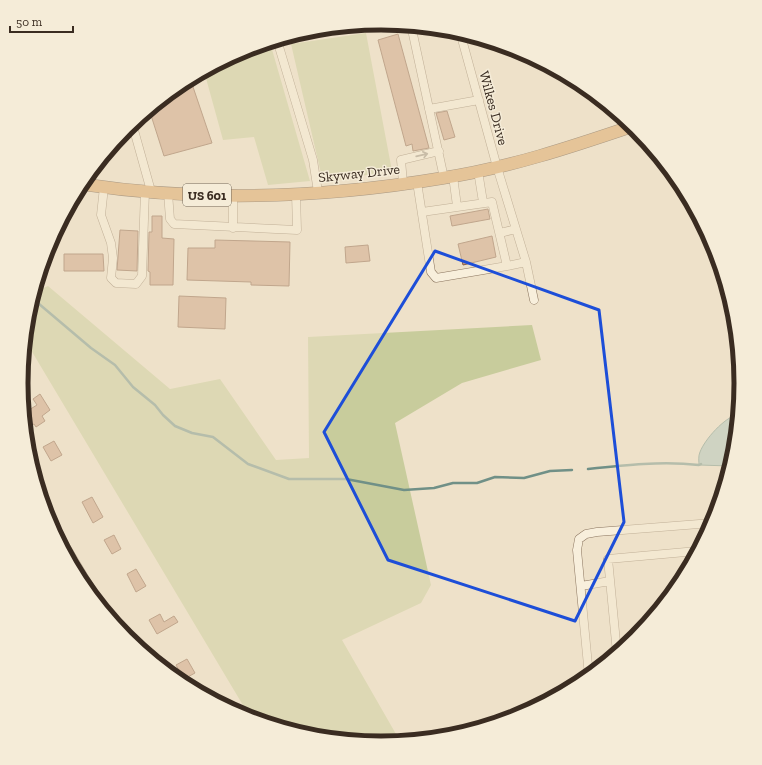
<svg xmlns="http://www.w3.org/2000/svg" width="762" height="765" font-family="'Zilla Slab',serif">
	<rect width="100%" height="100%" fill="#eee1c9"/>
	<path fill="#c8cc9c" d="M366 33 392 171 323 182 291 44Z
		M271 46 310 181 268 185 254 137 223 140 204 71C229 57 242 47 271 46Z
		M48 286 170 389 220 379 276 460 309 458 308 337 532 325 541 360 462 383 395 423 431 585 421 603 342 640 400 741 381 742 311 736 250 717 25 340 28 312 34 292Z"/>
	<path fill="#a9c2ba" stroke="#709087" d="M738 414 734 453 730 466 699 465C699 462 698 456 700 452 705 439 724 418 738 414Z"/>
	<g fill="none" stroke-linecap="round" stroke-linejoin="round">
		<path stroke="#709087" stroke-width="2.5" d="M32 298 91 348 115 365 133 387 155 405 163 415 175 426 192 433 213 437 248 464 289 479H346L404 490 434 488 453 483H477L495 477 524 478 550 471 572 470
			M588 469C625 465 662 461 699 465L701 464"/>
	</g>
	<path fill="#ca9d80" stroke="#885d44" d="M398 34 429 148 413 151 412 144 406 146 378 40Z
		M190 78 212 143 164 156 149 109 181 83Z
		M447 111 455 137 444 140 436 113Z
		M488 209 490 219 452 226 450 216Z
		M152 216H162V238L174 239 173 285H150V272L148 271 149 232H152Z
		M120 230 138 231 137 271 117 270Z
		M492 236 496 257 463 265 458 244Z
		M215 240 290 242 289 286 251 285V282L187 280 188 248H215Z
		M368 245 370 261 346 263 345 247Z
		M64 254H103L104 271H64Z
		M179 296 226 298 225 329 178 327Z
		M40 394 50 410 42 416 45 421 36 427 34 424 32 425 24 413 37 405 33 399Z
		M54 441 62 455 51 461 43 447Z
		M92 497 103 517 93 523 82 502Z
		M114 535 121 549 112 554 104 540Z
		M136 569 146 586 136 592 127 574Z
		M160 614 164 622 174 616 178 622 157 634 149 620Z
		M187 659 195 673 184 679 176 665Z"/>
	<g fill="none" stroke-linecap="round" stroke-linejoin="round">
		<defs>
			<path id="minor" d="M411 25 444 178
				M460 32 497 167 526 262 534 300
				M277 40 313 160 318 192
				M429 109 479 100
				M132 123 151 191
				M478 171 483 202
				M453 176 457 206
				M417 182 431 272 436 278 507 266 492 202 422 212
				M403 183 401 160 439 151
				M88 185 89 173
				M104 187 101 215 111 243 113 258 111 278 116 283 136 284 142 276 145 191
				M168 193 170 219 174 224 297 230 296 194
				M233 228V196
				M500 233 516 229
				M507 266 526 262
				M47 515 105 612
				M581 586 610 581
				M617 653 608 559 697 551
				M589 676 577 550 579 539 586 534 597 532 712 523"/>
			<path id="highway" d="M81 184C200 202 324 198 443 178 508 168 571 147 633 126"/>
		</defs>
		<use href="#minor" stroke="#8a745e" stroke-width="9"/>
		<use href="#highway" stroke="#584232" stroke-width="13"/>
		<use href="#minor" stroke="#f8efdc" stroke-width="8"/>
		<use href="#highway" stroke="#d99f5d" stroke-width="12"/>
	</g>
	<defs><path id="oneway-shaft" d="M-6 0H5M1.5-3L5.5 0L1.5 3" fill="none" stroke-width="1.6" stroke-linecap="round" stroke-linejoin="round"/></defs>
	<use stroke="#998e7e" href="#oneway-shaft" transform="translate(422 155) rotate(-13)"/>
	<path d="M0 0H762V765H0ZM435 251 599 310 624 522 575 621 388 560 324 432Z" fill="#eee1c9" fill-opacity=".55" fill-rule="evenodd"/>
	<path fill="none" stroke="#1d4ed8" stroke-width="3" stroke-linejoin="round" d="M435 251 599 310 624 522 575 621 388 560 324 432Z"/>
	<g text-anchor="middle" stroke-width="3" stroke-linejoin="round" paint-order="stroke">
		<rect fill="#f5ecd8" stroke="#726658" stroke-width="1" x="183" y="184" width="48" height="22" rx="3"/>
		<g font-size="13" font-weight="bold" fill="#3a2c21">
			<text x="207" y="200">US 601</text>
		</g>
		<g font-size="14" fill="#3a2c21" stroke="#f5ecd8">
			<text transform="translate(494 108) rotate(75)" y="5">Wilkes Drive</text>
			<text transform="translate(359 173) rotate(-6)" y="5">Skyway Drive</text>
		</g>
	</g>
	<path d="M0 0H762V765H0ZM28 383a353 353 0 1 1 706 0a353 353 0 1 1-706 0Z" fill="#f5ecd8" fill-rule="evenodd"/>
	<path fill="none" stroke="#3a2c21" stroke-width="5" d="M28 383a353 353 0 1 1 706 0a353 353 0 1 1-706 0Z"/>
	<path d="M10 26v6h63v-6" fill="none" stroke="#3a2c21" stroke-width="2"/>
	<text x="16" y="26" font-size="12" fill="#3a2c21" stroke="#f5ecd8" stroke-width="3" paint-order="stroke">50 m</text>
</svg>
